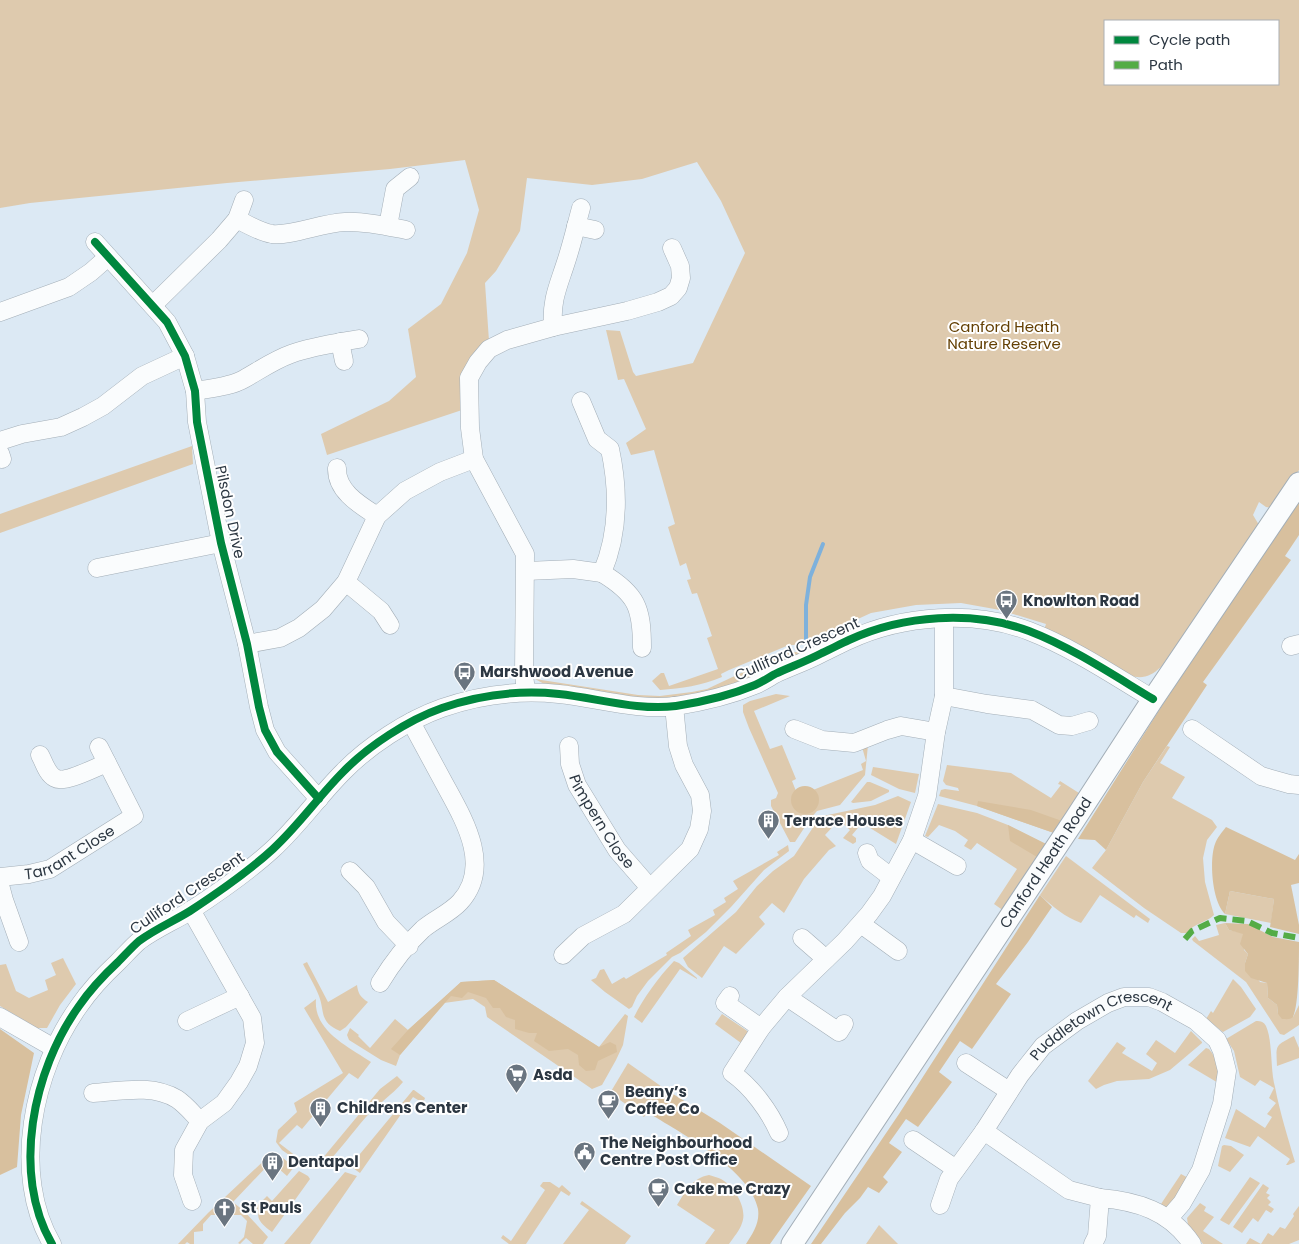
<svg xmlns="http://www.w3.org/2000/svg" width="1299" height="1244" font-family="Poppins,sans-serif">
	<rect width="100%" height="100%" fill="#dce9f4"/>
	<path fill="#decaae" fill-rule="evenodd" d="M0 0H1299V470L1272 508 1266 507 1259 502 1253 515 1259 525V530L1161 667C1151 676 1144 679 1130 676L1044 630 1046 624 1000 610 961 603 916 605 871 613 801 645H789L729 670 721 674 722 677C701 686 682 688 660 690L652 681 661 673H664L669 686 718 669 707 638 712 636 697 593 692 594 687 580 691 579 686 563 680 566 668 527 675 524 654 450 631 455 626 443 646 429 624 379 618 380 606 330 620 331 633 372 636 376 693 363 745 253 721 201 697 162 642 179 592 185 527 178 520 231 496 271 485 283 489 341 462 410 327 455 321 434 389 401 416 377 408 329 441 304 467 253 479 210 465 160 390 169 227 183 30 203 0 208ZM1105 21H1278V84H1105Z
		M192 446 193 464 0 533V514Z
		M788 651 803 653C757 675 711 697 659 699 623 700 581 690 546 685L535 679 638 695 660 696 692 692 707 689Z
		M776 694 790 696 754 711 770 749 782 745 796 779 792 781 798 796 863 770 861 764 866 761 862 747 868 745 865 775 840 805 817 811 810 819 795 842H790L771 806V800L776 798 778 793 749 728 743 712V705L750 701Z
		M1167 746 1170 747 1160 763 1185 777 1172 798 1212 820 1217 827 1207 840 1203 858 1205 882 1214 915C1206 923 1194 923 1187 933H1181L1144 908 1092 868 1106 850 1143 782Z
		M947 765 1011 773 1051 798 1061 785 1058 784 1060 781 1079 793 1054 833 977 806 939 796 941 790 945 789 959 791 958 788 946 785 943 781Z
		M873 767 919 774 915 793 899 789 871 775Z
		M867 782H870L889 790V792L871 801 853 803 851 802Z
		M898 796 911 802 896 844 862 823 852 835 856 838V842L853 844 843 838 850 830 839 820 825 835 836 846 829 850 804 879 784 913 772 903 759 917 765 924 736 954 724 946 702 978 688 967 683 958 736 912 757 886 773 871 794 856 816 823 823 816 875 805Z
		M938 804 977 813 1008 825 1046 844 1004 911 994 904 1017 869 977 843 971 850 964 846 968 840 955 831 939 825 928 837 925 836Z
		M788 845 789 851 764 870 731 907 706 932 680 953 672 957 648 981 637 996 632 1007 629 1009 605 992 592 981 591 980 596 978 600 970 604 969 612 984 624 977 626 979 667 955 666 953 691 936 688 930 715 915 713 910 726 902 724 898 738 889 733 881 779 855 777 852Z
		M1066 856 1150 919 1148 923 1136 915 1134 918 1100 895 1081 923C1065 917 1053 907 1040 895Z
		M1230 891 1274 899 1271 923 1225 914Z
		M1225 923 1229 930 1243 933 1244 950 1248 954 1245 963 1260 982 1267 983 1268 998 1277 1005 1278 1014 1293 1017 1299 1005V1025L1284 1035 1280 1034 1246 982 1193 941 1192 939 1195 936 1199 941 1219 935 1216 925Z
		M63 958 76 984 60 1005 47 1028H37L0 1006V965L6 964 16 991 29 998 48 990 45 980 56 975 51 963Z
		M674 961 679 963 697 978V979L680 969 642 1023 634 1017C644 997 658 978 674 961Z
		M307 962 328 1002 357 985C358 993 360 997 368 1002L346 1027 340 1031C319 1022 325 1012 319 996 315 985 308 975 303 964Z
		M1233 979 1241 987 1256 1009 1250 1017 1223 1032 1206 1019 1211 1011 1213 1013Z
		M494 980 599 1047 625 1014 628 1016 623 1045 616 1060 602 1085 592 1089 487 1017 485 1007 473 999 444 1003 400 1055 396 1066 381 1060 349 1040 347 1035 350 1028 359 1035 358 1036 370 1048 395 1019 408 1030 461 982Z
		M316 999C313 1031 349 1047 371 1062L358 1079 349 1073 302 1129 297 1125 279 1143 301 1160 299 1162 282 1150 276 1142 278 1130 297 1112 294 1103 343 1073 304 1008Z
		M722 1014 746 1030 748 1032 741 1043 715 1024Z
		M1256 1021C1261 1021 1264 1022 1266 1026 1273 1042 1270 1069 1275 1087 1280 1113 1288 1138 1295 1162L1288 1165H1286L1290 1159 1258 1136 1250 1147 1225 1138 1236 1109 1265 1128 1272 1117 1267 1114 1276 1103 1269 1098 1274 1088 1260 1080 1255 1086 1240 1077 1234 1051 1226 1039Z
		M1191 1031 1202 1042V1043L1170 1070 1149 1079 1117 1081 1104 1085 1096 1089 1088 1081 1117 1042 1126 1048 1122 1053 1152 1071 1157 1063 1146 1054 1156 1040 1175 1053Z
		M1294 1036 1299 1048V1058L1277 1066C1276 1044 1275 1046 1294 1036Z
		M1206 1048 1209 1049C1218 1060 1220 1070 1220 1084L1188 1065Z
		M628 1063 665 1089 644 1117 610 1093Z
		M397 1076 403 1082C392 1095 378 1104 366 1117 352 1133 340 1150 325 1165H317L380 1089Z
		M413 1090H414L425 1098 423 1103 413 1097 360 1173 350 1166Z
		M1224 1145 1231 1146 1244 1155 1230 1172 1218 1166 1222 1146Z
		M271 1154H278L294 1167 287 1176 271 1162 233 1202 245 1212 268 1237 263 1244H253L246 1238 240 1244 238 1243 244 1237 247 1221 241 1215H211L203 1224V1231L194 1232V1244H190L187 1242 185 1244H178L208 1213Z
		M299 1171 308 1176 310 1179 272 1232C268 1229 261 1224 259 1219 257 1214 260 1212 256 1207L267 1196 272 1201Z
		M345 1172 357 1176 310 1244H284Z
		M1181 1174 1192 1180 1169 1211 1159 1207Z
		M709 1175C712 1176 717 1177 721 1179 734 1186 748 1208 742 1223 740 1230 733 1238 729 1244H705L715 1230 677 1205C686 1191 692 1178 709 1175Z
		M1250 1177 1260 1183 1229 1225 1220 1220Z
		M543 1182H550L559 1188 562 1185 571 1193 569 1196 561 1191 526 1244H509L501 1238 503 1235 511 1241 545 1190 540 1186Z
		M1263 1184 1269 1188 1266 1193 1270 1195 1267 1198 1271 1202 1268 1205 1274 1209 1271 1213 1266 1210 1258 1222 1253 1218 1242 1233 1233 1227Z
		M582 1201 631 1236 625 1244H563L589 1210 580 1204Z
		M1200 1203 1206 1207 1204 1211 1214 1217 1203 1231 1223 1244H1203L1188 1225 1187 1218Z
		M1299 1206V1240L1289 1244H1246L1250 1238 1261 1244 1268 1233 1273 1236 1280 1227 1285 1229 1294 1216 1293 1214Z
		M879 1225 898 1244H866Z"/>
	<path fill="#d8c09e" d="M1299 502V535L1285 556 1291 560 1203 682 1207 685 1143 782 1106 850 1095 840 1078 839 1163 704Z
		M791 800a14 14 0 1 1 28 0a14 14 0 1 1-28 0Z
		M978 801 1031 810 1062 821 1054 833 977 806Z
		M1008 825 1046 844 1037 857 1010 841Z
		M1226 827 1295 860 1299 854V883L1291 885 1299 925V934L1270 927 1274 899 1230 891 1225 914C1212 902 1209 860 1215 844 1217 838 1222 832 1226 827Z
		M1040 895 1052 907 1028 942 996 984 1011 994 972 1049 960 1041 939 1072 952 1082 918 1127 906 1119 889 1143 902 1152 883 1177 888 1182 879 1193 868 1187 860 1198 845 1213 821 1244H811L899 1114Z
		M1225 923 1248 924 1273 937 1299 942C1299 958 1299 1005 1293 1017 1290 1020 1286 1019 1282 1019L1278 1014 1277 1005 1268 998 1267 983 1251 978 1245 971V963L1248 954 1240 944 1243 934 1229 930Z
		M494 980 599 1047 610 1042 616 1045 617 1052 598 1061 595 1070 586 1071 579 1065 578 1055 568 1049 549 1051 534 1041 537 1033H529L515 1029V1020L506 1017 500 1008H493L486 998 468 992 462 998 451 996 400 1055 391 1049 408 1030 461 982Z
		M0 1029 34 1053 21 1115 17 1167 0 1175Z
		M665 1089 720 1123 811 1186 770 1244H746C753 1233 760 1223 758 1209 751 1170 679 1132 647 1112Z"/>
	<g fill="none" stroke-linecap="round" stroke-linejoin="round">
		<path stroke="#7eb1dc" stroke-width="4" d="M806 643V605L810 577 823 544"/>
		<defs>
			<g id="minor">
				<path d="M237 219C248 225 260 232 272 234 293 236 321 223 345 222 365 221 386 226 406 230"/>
				<path d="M388 226 395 189 410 177"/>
				<path d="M576 226 595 230"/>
				<path d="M95 242 167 322 185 356 195 391 197 422 221 543 247 644 259 707 265 730 277 752 319 799"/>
				<path d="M153 305 219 240 237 219 244 200"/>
				<path d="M0 312 69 287 91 272 108 257"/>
				<path d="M553 327C551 300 558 287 566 262 572 244 576 226 581 208"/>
				<path d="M340 342 344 361"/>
				<path d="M195 391C211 388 230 387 244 379 260 370 274 360 291 354 313 346 336 343 359 339"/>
				<path d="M0 441 22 434 61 427 83 417 103 406 142 376 185 356"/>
				<path d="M0 453 2 459"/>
				<path d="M337 468C336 491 360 505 377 516"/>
				<path d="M97 568 221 543"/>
				<path d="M526 571 573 569 602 573C619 533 619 491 610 449L597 439 581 401"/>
				<path d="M602 573C637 594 642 608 642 648"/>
				<path d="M346 582 381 611 390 625"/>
				<path d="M247 644 280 638 299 628 323 609 346 582 377 516 405 491 440 472 474 459"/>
				<path d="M1291 646 1299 644"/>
				<path d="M526 691 524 675 525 554 474 459 470 428 469 378 478 362 489 349 507 340 553 327 627 311 658 302 671 296 678 288 681 278 680 266 672 248"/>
				<path d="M944 696 987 704 1032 710 1059 725 1072 726 1089 721"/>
				<path d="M794 729 822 740 854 743 887 730 901 726 936 732"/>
				<path d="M1192 729 1261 776 1289 784 1299 785"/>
				<path id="s1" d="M569 746 570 764 577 785 617 850 650 888"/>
				<path d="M40 755C44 762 47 774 55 778 65 784 96 767 107 763"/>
				<path d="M912 840 957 866"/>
				<path d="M867 853 870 861 891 877"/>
				<path d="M350 871 366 887 386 922 409 946"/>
				<path id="s2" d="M0 877 29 874 50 869 134 816 99 747"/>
				<path d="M0 885 4 900 19 942"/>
				<path d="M191 910 252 1018 255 1043 248 1066 239 1082 224 1103 200 1121 184 1150 183 1175 192 1201"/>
				<path d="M861 924 898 951"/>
				<path d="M802 938 826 959"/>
				<path d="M563 955 583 936 624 914 690 849 699 829 702 811 700 795 684 765 678 746 674 706"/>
				<path d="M380 983C391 965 408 943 423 929 435 919 450 913 460 902 493 866 463 818 444 783 433 763 422 742 411 722"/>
				<path d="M730 996 725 1003 761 1028"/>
				<path d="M787 997 839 1032 844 1024"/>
				<path d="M0 1017 54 1048"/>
				<path d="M187 1021 240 996"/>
				<path d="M966 1063 1009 1091"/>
				<path d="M93 1093C122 1091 152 1084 177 1099 186 1105 193 1114 200 1121"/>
				<path d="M984 1131 1069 1190 1100 1198"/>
				<path d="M779 1133C770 1112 752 1087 732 1073L761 1028 787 997 845 941 869 914 882 896 912 840 927 796 936 732 944 696V619"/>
				<path d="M913 1140 956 1169"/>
				<path id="s3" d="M940 1205 949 1179 984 1131 1020 1075 1043 1046 1077 1021 1108 1003 1124 997H1149L1162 1002 1196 1021 1217 1040 1222 1051 1227 1071 1222 1104 1201 1170 1182 1203 1169 1218"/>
				<path d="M52 1244C11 1174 33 1070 79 1006 90 990 104 975 118 962 125 955 132 947 139 941 155 929 174 921 190 911 219 892 248 872 273 849 299 825 319 796 343 772 368 746 408 720 442 708 479 695 520 690 559 694 597 698 638 711 676 706 702 702 731 695 755 685 762 682 768 678 775 674 790 667 807 661 822 653 831 649 840 644 849 640 903 615 973 610 1029 631 1073 648 1113 675 1153 699"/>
				<path d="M1093 1244 1097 1236 1100 1198C1137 1201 1170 1211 1192 1244"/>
			</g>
			<g id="major">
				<path id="s4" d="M792 1244 1075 819 1153 699 1299 483"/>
			</g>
		</defs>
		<use href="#minor" stroke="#a3aeb7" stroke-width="19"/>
		<use href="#major" stroke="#a3aeb7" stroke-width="23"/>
		<use href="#minor" stroke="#fafcfd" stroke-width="18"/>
		<use href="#major" stroke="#fafcfd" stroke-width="21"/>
		<path stroke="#54ac46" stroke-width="6" stroke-dasharray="12 6" stroke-linecap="butt" d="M1185 939 1192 931 1220 918 1247 921 1272 933 1299 938"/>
		<defs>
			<path id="cycleway" d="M95 242 167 322 185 356 195 391 197 422 221 543 247 644 259 707 265 730 277 752 319 799
				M52 1244C11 1174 33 1070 79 1006 90 990 104 975 118 962 125 955 132 947 139 941 155 929 174 921 190 911 219 892 248 872 273 849 299 825 319 796 343 772 368 746 408 720 442 708 479 695 520 690 559 694 597 698 638 711 676 706 702 702 731 695 755 685 762 682 768 678 775 674 790 667 807 661 822 653 831 649 840 644 849 640 903 615 973 610 1029 631 1073 648 1113 675 1153 699"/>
		</defs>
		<use href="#cycleway" stroke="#fff" stroke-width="11"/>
		<use href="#cycleway" stroke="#00873e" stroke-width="8"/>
	</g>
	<defs>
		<symbol id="bus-pin" viewBox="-11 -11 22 30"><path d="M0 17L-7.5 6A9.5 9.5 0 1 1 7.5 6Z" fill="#6a7580" stroke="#fff"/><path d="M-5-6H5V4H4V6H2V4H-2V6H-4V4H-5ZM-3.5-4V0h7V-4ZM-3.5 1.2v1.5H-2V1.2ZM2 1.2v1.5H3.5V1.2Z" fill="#fff"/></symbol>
		<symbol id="building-pin" viewBox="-11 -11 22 30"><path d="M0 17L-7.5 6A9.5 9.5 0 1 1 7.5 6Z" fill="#6a7580" stroke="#fff"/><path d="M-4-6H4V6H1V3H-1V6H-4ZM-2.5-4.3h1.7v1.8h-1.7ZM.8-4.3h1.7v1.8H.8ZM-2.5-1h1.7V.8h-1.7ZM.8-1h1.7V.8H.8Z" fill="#fff"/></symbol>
		<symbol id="supermarket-pin" viewBox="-11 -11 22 30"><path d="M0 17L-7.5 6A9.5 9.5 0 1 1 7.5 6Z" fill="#6a7580" stroke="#fff"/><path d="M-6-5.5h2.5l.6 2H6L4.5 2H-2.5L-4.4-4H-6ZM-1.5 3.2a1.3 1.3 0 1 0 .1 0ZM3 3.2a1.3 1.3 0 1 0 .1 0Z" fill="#fff"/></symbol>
		<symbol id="cafe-pin" viewBox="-11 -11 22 30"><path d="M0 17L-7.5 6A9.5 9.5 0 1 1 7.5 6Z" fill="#6a7580" stroke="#fff"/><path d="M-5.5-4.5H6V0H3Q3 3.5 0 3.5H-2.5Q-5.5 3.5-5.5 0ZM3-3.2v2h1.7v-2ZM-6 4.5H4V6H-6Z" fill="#fff"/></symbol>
		<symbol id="civic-pin" viewBox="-11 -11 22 30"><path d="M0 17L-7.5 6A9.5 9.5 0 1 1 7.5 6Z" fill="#6a7580" stroke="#fff"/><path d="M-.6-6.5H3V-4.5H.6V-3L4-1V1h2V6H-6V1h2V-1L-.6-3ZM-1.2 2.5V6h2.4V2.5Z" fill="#fff"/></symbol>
		<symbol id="church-pin" viewBox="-11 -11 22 30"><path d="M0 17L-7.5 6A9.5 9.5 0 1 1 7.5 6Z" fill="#6a7580" stroke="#fff"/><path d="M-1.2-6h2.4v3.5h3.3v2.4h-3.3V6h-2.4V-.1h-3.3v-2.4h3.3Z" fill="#fff"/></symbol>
	</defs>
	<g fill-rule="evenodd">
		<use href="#bus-pin" x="994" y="588" width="25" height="34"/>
		<use href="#bus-pin" x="452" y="660" width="25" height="34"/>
		<use href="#building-pin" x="756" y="808" width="25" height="34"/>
		<use href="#supermarket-pin" x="504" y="1062" width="25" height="34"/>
		<use href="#cafe-pin" x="596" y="1088" width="25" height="34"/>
		<use href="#building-pin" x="308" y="1096" width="25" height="34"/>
		<use href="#civic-pin" x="572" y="1140" width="25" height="34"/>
		<use href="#building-pin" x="260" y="1150" width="25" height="34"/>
		<use href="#cafe-pin" x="646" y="1176" width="25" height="34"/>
		<use href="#church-pin" x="212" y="1196" width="25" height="34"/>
	</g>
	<g text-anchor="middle" stroke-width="4" stroke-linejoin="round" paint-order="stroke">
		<g font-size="15" fill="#644004" stroke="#fff">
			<text x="1004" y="332">Canford Heath<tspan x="1004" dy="17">Nature Reserve</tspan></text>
		</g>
		<g font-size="15" fill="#2c3742" stroke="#fff">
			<text transform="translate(230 512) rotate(78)" y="5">Pilsdon Drive</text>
			<text transform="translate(797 649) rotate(-24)" y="5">Culliford Crescent</text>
			<text dy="5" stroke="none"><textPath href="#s1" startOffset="84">Pimpern Close</textPath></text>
			<text dy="5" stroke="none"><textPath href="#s2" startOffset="75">Tarrant Close</textPath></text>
			<text dy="5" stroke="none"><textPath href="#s4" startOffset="458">Canford Heath Road</textPath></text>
			<text transform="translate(187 893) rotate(-34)" y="5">Culliford Crescent</text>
			<text dy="5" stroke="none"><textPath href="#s3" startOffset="255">Puddletown Crescent</textPath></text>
		</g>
		<g font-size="15" font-weight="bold" fill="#2c3742" stroke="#fff" text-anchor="start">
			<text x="1023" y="606">Knowlton Road</text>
			<text x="480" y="677">Marshwood Avenue</text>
			<text x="784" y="826">Terrace Houses</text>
			<text x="533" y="1080">Asda</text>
			<text x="625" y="1097">Beany’s<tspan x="625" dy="17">Coffee Co</tspan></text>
			<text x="337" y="1113">Childrens Center</text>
			<text x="600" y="1148">The Neighbourhood<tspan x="600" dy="17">Centre Post Office</tspan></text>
			<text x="288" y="1167">Dentapol</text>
			<text x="674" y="1194">Cake me Crazy</text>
			<text x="241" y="1213">St Pauls</text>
		</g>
	</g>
	<rect x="1104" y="20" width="175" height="65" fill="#ffffff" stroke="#abafb3"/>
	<rect x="1114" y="36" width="25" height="8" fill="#00873e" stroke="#abafb3"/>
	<text x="1149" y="45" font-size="15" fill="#2c3742">Cycle path</text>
	<rect x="1114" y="61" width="25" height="8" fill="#54ac46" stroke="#abafb3"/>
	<text x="1149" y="70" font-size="15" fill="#2c3742">Path</text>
</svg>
